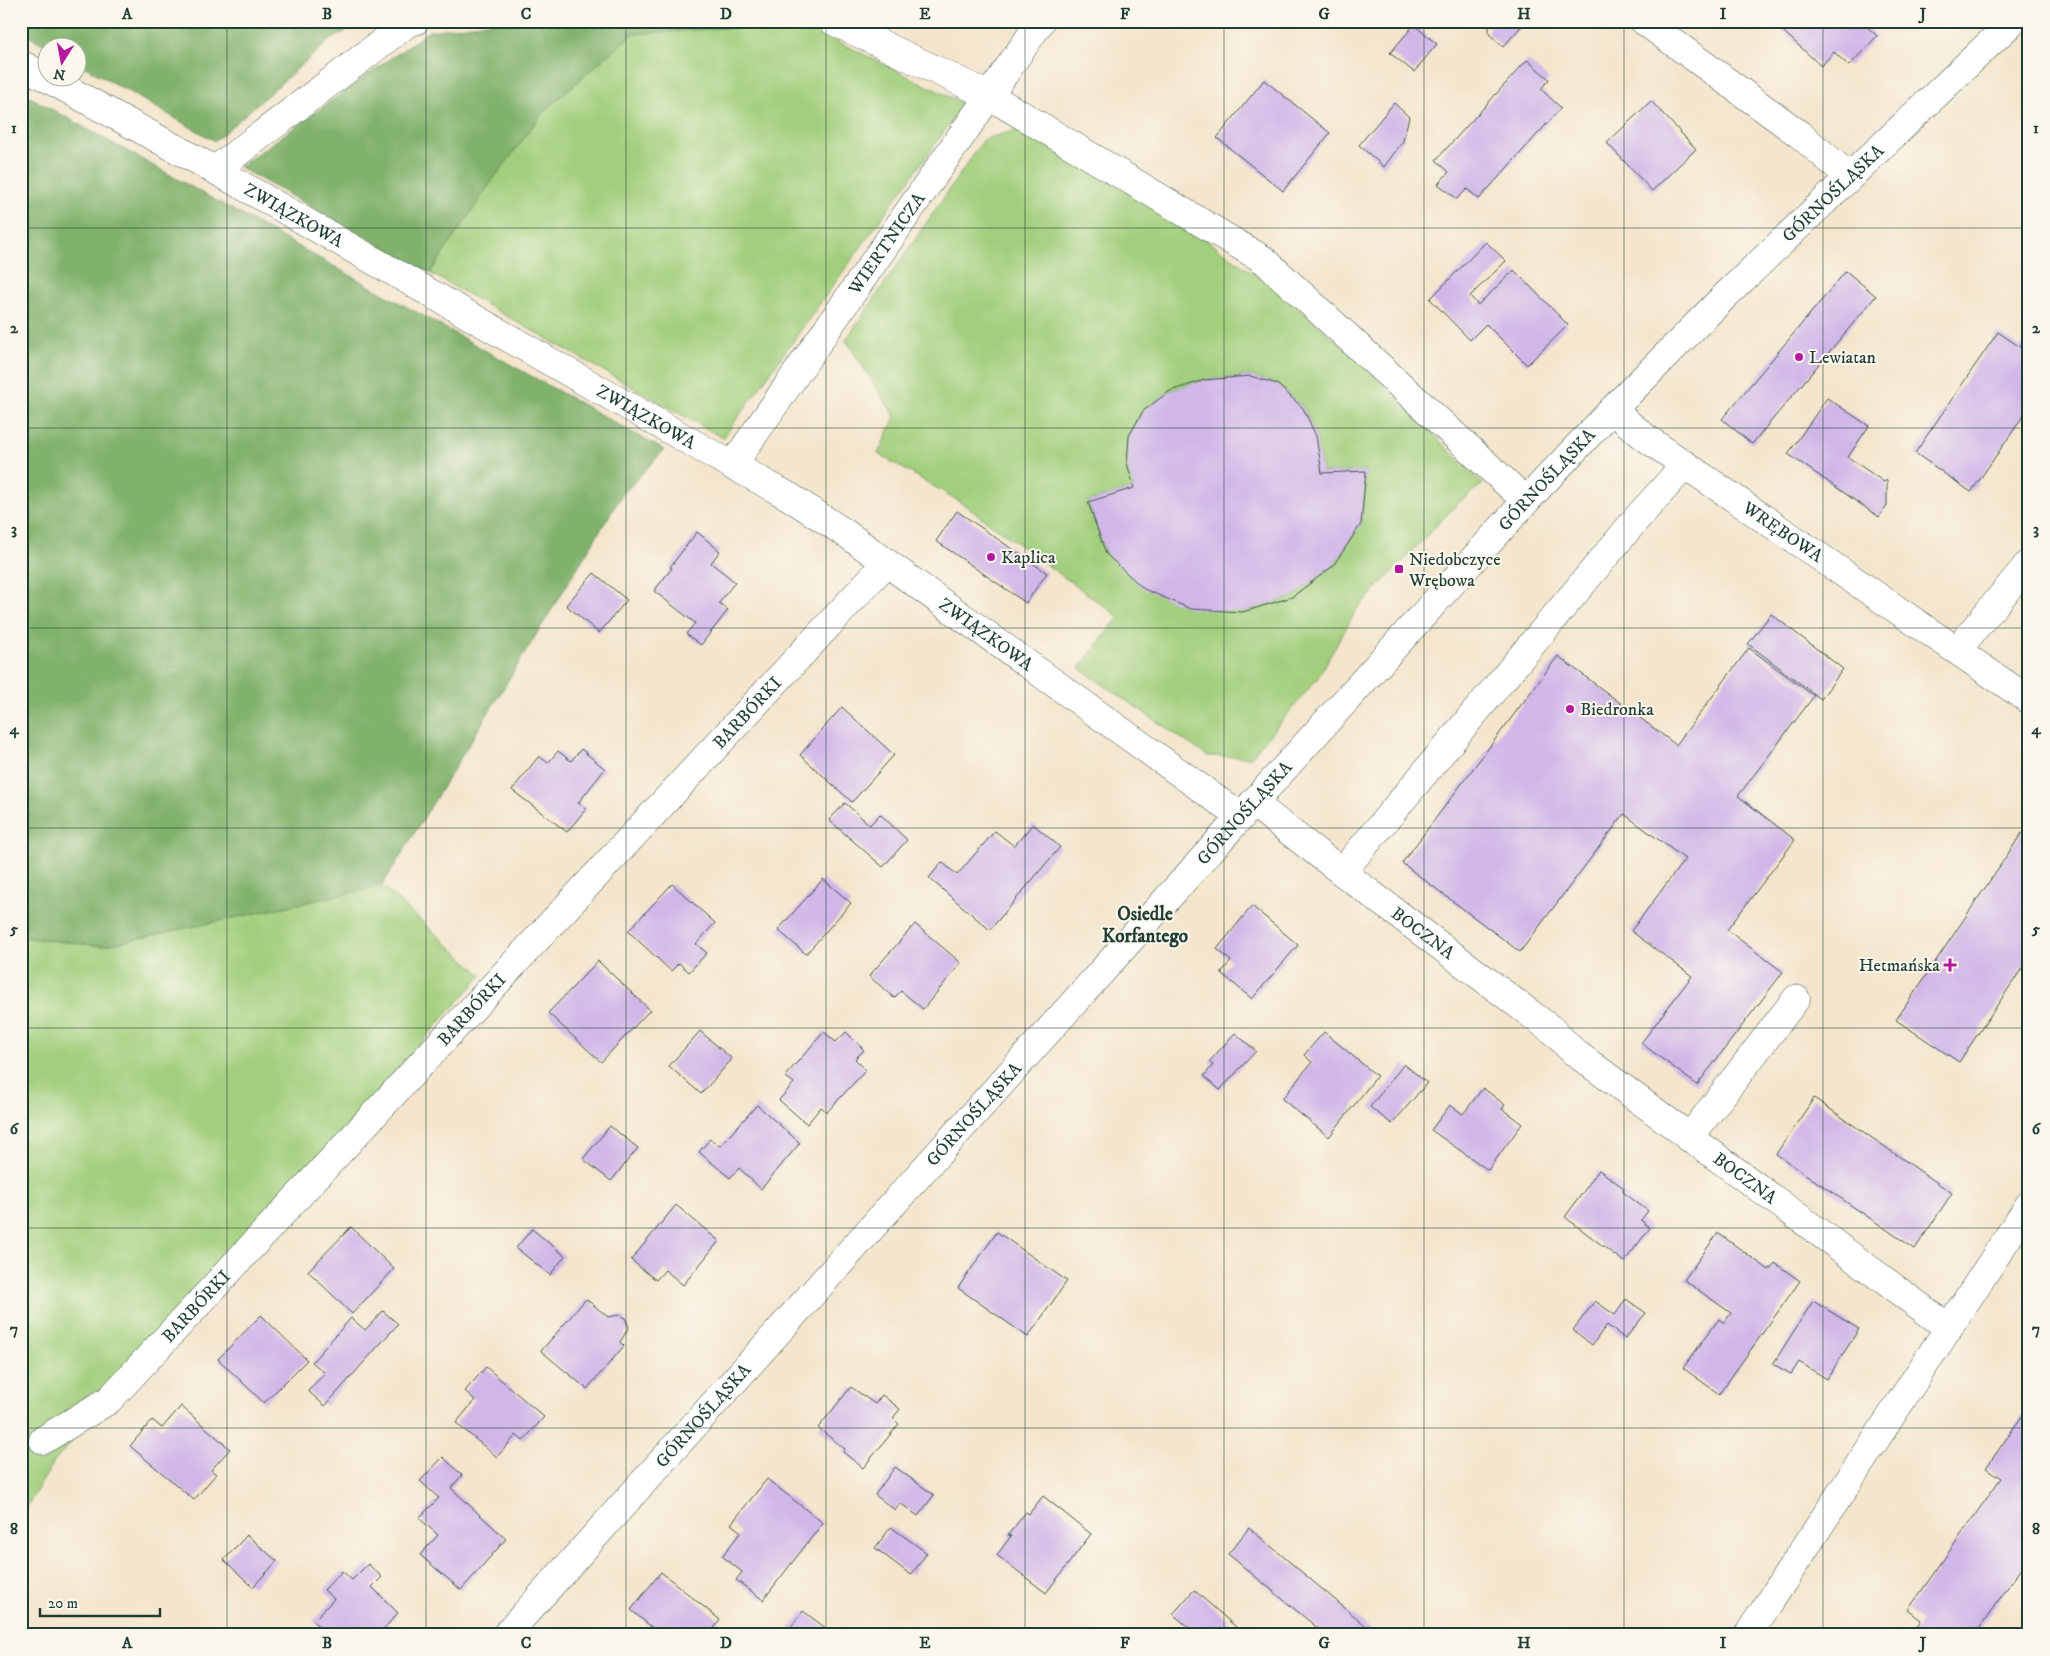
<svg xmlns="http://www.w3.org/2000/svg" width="2050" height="1656" font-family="'IM FELL DW Pica',serif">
	<rect width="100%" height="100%" fill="#fbf7ec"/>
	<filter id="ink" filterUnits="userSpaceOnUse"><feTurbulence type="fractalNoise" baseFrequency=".02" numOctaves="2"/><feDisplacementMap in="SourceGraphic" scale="10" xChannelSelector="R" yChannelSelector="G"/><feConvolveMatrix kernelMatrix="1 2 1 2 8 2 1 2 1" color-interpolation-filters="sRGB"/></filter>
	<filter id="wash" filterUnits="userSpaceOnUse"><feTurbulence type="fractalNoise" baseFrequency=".0096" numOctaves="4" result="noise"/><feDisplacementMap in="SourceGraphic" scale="20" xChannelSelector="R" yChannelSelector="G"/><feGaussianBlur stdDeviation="1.12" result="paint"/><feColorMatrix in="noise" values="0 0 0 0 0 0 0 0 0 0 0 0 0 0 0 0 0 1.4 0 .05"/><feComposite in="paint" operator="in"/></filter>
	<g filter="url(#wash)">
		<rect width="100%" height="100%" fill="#f4e5cc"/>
		<path fill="#a2cf7d" stroke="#608658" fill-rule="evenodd" d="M800 23 964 104 723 438 430 273 492 181 544 111 632 34Z
			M1017 130 1178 220 1281 293 1365 366 1483 484 1458 503 1357 609 1317 679 1251 757 1207 756 1079 668 1119 617 959 501 878 454 895 417 846 340 984 139ZM1250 376 1277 384 1304 408 1316 436 1322 473 1366 471 1361 524 1333 566 1292 597 1243 612 1106 554 1088 502 1134 488 1129 436 1143 411 1170 391 1204 380Z
			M382 886 482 975 310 1167 54 1462 21 1516V937L102 946Z"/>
		<path fill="#81b26c" stroke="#507850" d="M21 21H362L329 41 215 141 78 63V48L49 47 21 32Z
			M502 21 800 23 632 34 544 111 492 181 430 273 239 167 429 31Z
			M21 92 664 450 622 495 382 886 102 946 21 937Z"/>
		<g id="blocks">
			<path fill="#d1b7e8" d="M1489 21H1526L1503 47 1489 34Z
				M1772 21H1861L1877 36 1849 66 1834 52 1821 66Z
				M1414 25 1437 44 1414 72 1390 53Z
				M1527 60 1549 79 1541 89 1561 108 1479 199 1467 189 1457 199 1438 184 1449 172 1436 160Z
				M1264 80 1330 133 1283 191 1217 138Z
				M1651 101 1696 149 1652 191 1607 143Z
				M1394 103 1409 117 1403 141 1384 167 1359 145Z
				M1486 242 1506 261 1470 296 1478 305 1514 270 1568 325 1527 365 1486 324 1470 340 1430 299Z
				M1846 271 1876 296 1752 444 1722 419Z
				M1998 332 2020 347 2029 334V408L1971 492 1915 453Z
				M1250 376 1277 384 1303 408 1316 436 1322 473 1366 471 1361 524 1333 566 1292 597 1243 612 1191 609 1144 589 1106 554 1088 502 1134 488 1127 463 1129 436 1143 411 1170 391 1204 380Z
				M1827 398 1869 426 1848 457 1884 482 1887 480V505L1879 517 1788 454Z
				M957 511 1047 573 1026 603 936 541Z
				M697 532 720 551 711 563 735 582 719 603 728 610 701 645 686 634 695 623 654 591 672 568 670 567Z
				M594 573 627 600 599 633 566 605Z
				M1771 614 1843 669 1821 699 1748 644Z
				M1749 648 1814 696 1738 796 1795 840 1727 930 1783 972 1697 1085 1641 1043 1692 976 1631 931 1685 859 1624 814 1520 952 1402 863 1558 656 1676 745Z
				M842 707 894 755 852 802 800 755Z
				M581 749 605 769 578 803 586 809 567 832 512 790 539 756 548 763 558 751 571 761Z
				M845 803 870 825 880 814 907 840 883 867 829 820Z
				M1033 824 1060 847 990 930 929 878 942 862 957 875 995 831 1014 846Z
				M2022 833 2029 838V958L1959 1062 1896 1020Z
				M823 879 851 903 806 954 778 930Z
				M672 884 715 923 696 944 707 953 689 972 679 963 671 971 628 931Z
				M1252 906 1298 945 1252 999 1221 973 1231 961 1217 949Z
				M915 924 961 963 923 1009 901 991 894 998 869 976Z
				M598 961 650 1010 601 1062 548 1013Z
				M700 1031 732 1059 701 1094 669 1066Z
				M824 1032 836 1042 846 1032 864 1050 855 1059 866 1070 827 1112 821 1107 807 1124 779 1100 794 1083 785 1076Z
				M1324 1032 1377 1076 1329 1137 1282 1099 1312 1062 1304 1055Z
				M1235 1033 1256 1051 1220 1090 1204 1076 1213 1065 1209 1062Z
				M1404 1064 1427 1083 1392 1124 1370 1107Z
				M1483 1088 1505 1105 1502 1109 1522 1124 1488 1170 1431 1130 1450 1105 1463 1114Z
				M1814 1098 1952 1193 1915 1249 1776 1154Z
				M757 1105 800 1143 761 1189 739 1168 730 1178 699 1152 710 1139 720 1146Z
				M610 1126 638 1148 611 1181 583 1159Z
				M1599 1170 1624 1188 1623 1192 1648 1211 1641 1220 1650 1228 1624 1262 1565 1217Z
				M676 1205 719 1241 683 1285 665 1270 656 1280 631 1260Z
				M351 1227 394 1269 352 1314 308 1271Z
				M532 1229 565 1256 550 1275 516 1248Z
				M997 1232 1067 1281 1028 1337 958 1288Z
				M1718 1233 1769 1270 1775 1263 1800 1281 1719 1394 1683 1368 1719 1319 1724 1323 1731 1313 1684 1280Z
				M586 1299 608 1317 619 1315 625 1318 629 1327 620 1342 624 1346 587 1389 541 1351Z
				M1626 1299 1646 1313 1625 1339 1607 1325 1592 1345 1573 1330 1595 1301 1615 1315Z
				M1813 1301 1859 1329 1827 1379 1799 1362 1791 1374 1773 1364Z
				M383 1311 398 1324 325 1406 308 1391 325 1373 312 1362 351 1318 365 1330Z
				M261 1315 307 1360 264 1403 218 1359Z
				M486 1367 544 1417 523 1441 516 1435 497 1457 456 1423 475 1400 465 1391Z
				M851 1387 875 1404 882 1395 900 1409 893 1418 899 1424 863 1468 843 1452 845 1449 818 1428Z
				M181 1406 230 1449 211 1470 216 1474 194 1500 130 1446 152 1420 162 1428Z
				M2029 1406V1557L1974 1635H1911L1921 1620 1908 1610 2001 1478 1986 1468Z
				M443 1457 462 1475 451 1488 506 1539 461 1590 420 1555 438 1535 419 1518 439 1498 420 1481Z
				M895 1467 934 1495 918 1516 900 1503 895 1510 875 1495Z
				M767 1479 823 1523 763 1600 736 1580 742 1572 722 1556 741 1532 731 1524Z
				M1043 1496 1091 1534 1046 1593 997 1555 1011 1536 1008 1535 1026 1512 1029 1514Z
				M891 1527 927 1553 911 1575 875 1548Z
				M1249 1528 1377 1635H1326L1228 1554Z
				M247 1535 277 1561 253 1587 224 1560Z
				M368 1564 382 1577 372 1587 398 1613 378 1635H328L313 1621 334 1599 324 1590 342 1571 352 1580Z
				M661 1572 720 1620 709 1635H661L631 1610Z
				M1194 1590 1245 1635H1197L1173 1614Z
				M803 1611 835 1635H788L786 1633Z"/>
		</g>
	</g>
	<g filter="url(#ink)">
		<use href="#blocks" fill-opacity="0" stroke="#3f564b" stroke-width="1"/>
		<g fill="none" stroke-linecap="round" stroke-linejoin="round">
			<defs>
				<g id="minor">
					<path d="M833 21 988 95 1264 260 1526 501"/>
					<path d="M1644 21 1799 134 1850 177"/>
					<path id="s1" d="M21 64 215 170 703 449 790 497 848 535 1241 817"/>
					<path d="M215 170 409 22 415 21"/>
					<path id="s2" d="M1612 410 1646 438 2029 700"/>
					<path id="s3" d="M732 466 1041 21"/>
					<path d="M1957 650 2029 563"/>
					<path id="s4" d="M1253 803 1342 872 1552 1030 1574 1052 1949 1328"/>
					<path d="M1342 872 1638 517 1685 465"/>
					<path d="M1689 1138 1796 999"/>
					<path id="s5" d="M43 1440 109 1400 886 563"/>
					<path id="s6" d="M506 1635 1253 803 1526 501 1612 410 1724 297 2013 21"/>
					<path d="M1748 1635 2029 1205"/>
				</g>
			</defs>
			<use href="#minor" stroke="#3f564b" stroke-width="29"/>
			<use href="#minor" stroke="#fff" stroke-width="28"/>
		</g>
	</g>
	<path fill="none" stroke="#1f3d34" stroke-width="1" stroke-opacity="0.55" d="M227 21V1635M426 21V1635M626 21V1635M826 21V1635M1025 21V1635M1224 21V1635M1424 21V1635M1624 21V1635M1823 21V1635M21 228H2029M21 428H2029M21 628H2029M21 828H2029M21 1028H2029M21 1228H2029M21 1428H2029"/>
	<g fill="#b5179e" stroke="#fbf7ec" stroke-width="2">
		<circle cx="1799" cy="357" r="5"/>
		<circle cx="991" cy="557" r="5"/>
		<rect x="1394" y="564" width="10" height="10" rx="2.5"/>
		<circle cx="1570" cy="709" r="5"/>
		<path d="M1947.5 957.5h5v5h5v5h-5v5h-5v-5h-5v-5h5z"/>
	</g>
	<g text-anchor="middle" stroke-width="4" stroke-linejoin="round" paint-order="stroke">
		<g font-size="18" fill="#1f3d34" stroke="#fbf7ec">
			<text dy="6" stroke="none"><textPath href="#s6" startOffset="1960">GÓRNOŚLĄSKA</textPath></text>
			<text dy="6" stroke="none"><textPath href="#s1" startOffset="312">ZWIĄZKOWA</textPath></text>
			<text dy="6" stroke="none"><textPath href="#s3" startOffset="271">WIERTNICZA</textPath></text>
			<text dy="6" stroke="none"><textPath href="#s1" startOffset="718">ZWIĄZKOWA</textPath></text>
			<text dy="6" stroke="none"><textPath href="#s6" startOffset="1555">GÓRNOŚLĄSKA</textPath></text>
			<text dy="6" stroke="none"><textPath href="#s2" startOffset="210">WRĘBOWA</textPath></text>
			<text dy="6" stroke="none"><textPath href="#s1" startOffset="1122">ZWIĄZKOWA</textPath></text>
			<text dy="6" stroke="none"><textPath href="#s5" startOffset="1015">BARBÓRKI</textPath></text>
			<text dy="6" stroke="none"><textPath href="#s6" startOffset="1105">GÓRNOŚLĄSKA</textPath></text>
			<text dy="6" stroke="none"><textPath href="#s4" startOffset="214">BOCZNA</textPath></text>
			<text dy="6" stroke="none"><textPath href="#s5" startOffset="610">BARBÓRKI</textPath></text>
			<text dy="6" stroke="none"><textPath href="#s6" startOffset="700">GÓRNOŚLĄSKA</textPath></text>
			<text dy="6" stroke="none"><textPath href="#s4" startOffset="619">BOCZNA</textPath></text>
			<text dy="6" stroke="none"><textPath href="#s5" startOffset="205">BARBÓRKI</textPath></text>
			<text dy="6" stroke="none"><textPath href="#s6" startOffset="295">GÓRNOŚLĄSKA</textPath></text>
		</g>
		<g font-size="18" fill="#1f3d34" stroke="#fbf7ec" text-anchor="start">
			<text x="1809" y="363">Lewiatan</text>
			<text x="1001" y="563">Kaplica</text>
			<text x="1409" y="565">Niedobczyce<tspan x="1409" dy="21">Wrębowa</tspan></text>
			<text x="1580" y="715">Biedronka</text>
			<text x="1940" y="971" text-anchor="end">Hetmańska</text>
		</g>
		<g font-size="19" font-weight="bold" fill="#1f3d34" stroke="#fbf7ec">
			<text x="1145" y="920">Osiedle<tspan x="1145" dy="22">Korfantego</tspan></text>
		</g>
	</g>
	<rect width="2050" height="1656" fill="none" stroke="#fbf7ec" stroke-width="55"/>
	<g transform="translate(62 62) rotate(191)"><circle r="24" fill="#fbf7ec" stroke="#a3ada2"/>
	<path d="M0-4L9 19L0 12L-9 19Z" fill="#b5179e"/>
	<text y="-8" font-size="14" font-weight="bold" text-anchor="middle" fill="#1f3d34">N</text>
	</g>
	<path d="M40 1608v8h120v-8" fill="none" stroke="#1f3d34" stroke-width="2.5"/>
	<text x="48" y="1608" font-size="15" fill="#1f3d34" stroke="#fbf7ec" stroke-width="4" paint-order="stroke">20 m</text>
	<rect x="28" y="28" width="1994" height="1600" fill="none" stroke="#1f3d34" stroke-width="2"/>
	<g font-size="16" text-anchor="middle" font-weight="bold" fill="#1f3d34">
		<text x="127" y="19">A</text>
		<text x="327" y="19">B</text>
		<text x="526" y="19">C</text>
		<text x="726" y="19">D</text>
		<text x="925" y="19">E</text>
		<text x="1125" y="19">F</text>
		<text x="1324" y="19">G</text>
		<text x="1524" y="19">H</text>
		<text x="1723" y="19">I</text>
		<text x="1923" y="19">J</text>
		<text x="14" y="133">1</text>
		<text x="2036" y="133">1</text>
		<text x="14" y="333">2</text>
		<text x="2036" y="333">2</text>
		<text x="14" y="534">3</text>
		<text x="2036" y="534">3</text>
		<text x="14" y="734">4</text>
		<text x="2036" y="734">4</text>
		<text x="14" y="934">5</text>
		<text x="2036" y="934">5</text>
		<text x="14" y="1134">6</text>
		<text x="2036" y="1134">6</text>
		<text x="14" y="1334">7</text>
		<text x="2036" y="1334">7</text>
		<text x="14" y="1534">8</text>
		<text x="2036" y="1534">8</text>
		<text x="127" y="1648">A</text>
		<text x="327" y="1648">B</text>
		<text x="526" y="1648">C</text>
		<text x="726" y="1648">D</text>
		<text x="925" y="1648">E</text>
		<text x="1125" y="1648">F</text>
		<text x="1324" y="1648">G</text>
		<text x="1524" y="1648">H</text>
		<text x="1723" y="1648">I</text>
		<text x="1923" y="1648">J</text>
	</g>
</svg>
